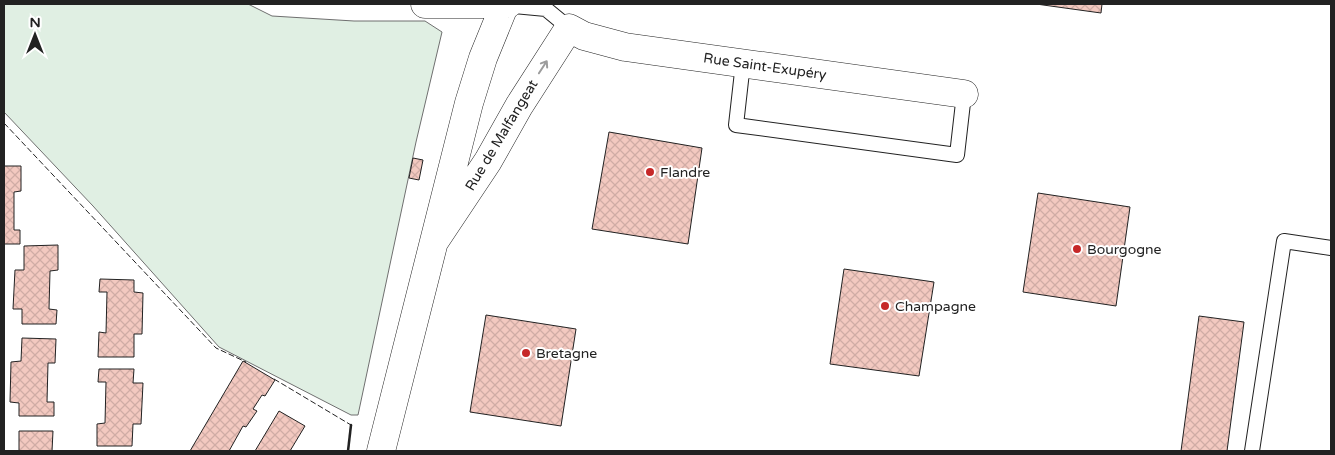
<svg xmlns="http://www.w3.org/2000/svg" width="1335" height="455" font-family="'Varela Round',sans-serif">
	<defs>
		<pattern id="building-cross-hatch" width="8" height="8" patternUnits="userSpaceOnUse" patternTransform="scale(1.25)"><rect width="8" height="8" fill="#f3c9c0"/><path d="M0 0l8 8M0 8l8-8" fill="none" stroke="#d0aca5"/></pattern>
	</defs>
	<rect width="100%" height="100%" fill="#fff"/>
	<path fill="#e0efe3" stroke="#6f6f6f" d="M4 4H248L272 16 354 21H425L442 32 416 142 358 415H351L219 347 93 206 4 112Z"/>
	<path fill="url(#building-cross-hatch)" stroke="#222" d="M1036 4H1102L1101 13Z
		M609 132 702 148 688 244 592 229Z
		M413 158 423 160 419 180 409 178Z
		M4 166H21V191L14 192V230H20V244H4Z
		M1038 193 1130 207 1116 306 1023 292Z
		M58 245V270L50 271 49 309 57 310 56 324H22V309H13L15 270H24V246Z
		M844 269 934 282 919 376 830 364Z
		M100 279 134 280V292L143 293 142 334H134V357H98L99 332 106 333 107 292H99Z
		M486 315 576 329 561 426 470 412Z
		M1199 316 1244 322 1227 451H1181Z
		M22 338 56 339 55 363H48L47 402H54V416H19V403L10 402 11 362 21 361Z
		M243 361 275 380 265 396 262 395 253 409 257 411 246 427 243 426 229 451H190Z
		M99 369H134L133 383H143L141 424H133L132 446H97V424L105 423 106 382H98Z
		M279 411 305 426 290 451H255Z
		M19 431H53L52 451H19Z"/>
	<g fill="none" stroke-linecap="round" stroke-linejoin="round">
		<defs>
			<path id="service" d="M504 5 546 9 569 28
				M743 63 736 125 957 155 964 94
				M1252 451 1284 241 1331 248"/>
			<path id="minor" d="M425 4H508
				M434 242 488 161 519 106 569 28 584 36 625 47 964 94
				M381 451 469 103 483 58 505 4"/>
		</defs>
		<use href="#service" stroke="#222" stroke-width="16"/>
		<use href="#minor" stroke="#222" stroke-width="29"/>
		<use href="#service" stroke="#fff" stroke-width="14"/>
		<use href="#minor" stroke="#fff" stroke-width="28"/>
		<path stroke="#222" stroke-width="1" stroke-dasharray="6 2.5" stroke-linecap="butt" d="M4 123 216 348 246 362
			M274 379 351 425"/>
		<path stroke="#222" stroke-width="2.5" d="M348 451 351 425"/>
	</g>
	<defs><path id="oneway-shaft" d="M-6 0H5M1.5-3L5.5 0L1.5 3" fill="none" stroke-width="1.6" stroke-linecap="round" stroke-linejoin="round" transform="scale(1.25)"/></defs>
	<use stroke="#9c9c9c" href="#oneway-shaft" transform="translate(543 67) rotate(-57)"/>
	<g fill="#c62828" stroke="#fff" stroke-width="2">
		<circle cx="650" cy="172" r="5"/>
		<circle cx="1077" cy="249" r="5"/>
		<circle cx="885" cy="306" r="5"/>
		<circle cx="526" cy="353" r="5"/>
	</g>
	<g text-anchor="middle" stroke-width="4" stroke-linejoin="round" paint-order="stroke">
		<g font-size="14" fill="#222" stroke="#fff">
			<text transform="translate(765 66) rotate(8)" y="5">Rue Saint-Exupéry</text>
			<text transform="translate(501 135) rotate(-59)" y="5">Rue de Malfangeat</text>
		</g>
		<g font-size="14" fill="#222" stroke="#fff" text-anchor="start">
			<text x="660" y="177">Flandre</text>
			<text x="1087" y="254">Bourgogne</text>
			<text x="895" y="311">Champagne</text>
			<text x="536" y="358">Bretagne</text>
		</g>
	</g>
	<rect width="1335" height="455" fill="none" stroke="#222222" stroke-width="10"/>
	<g transform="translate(35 35)" stroke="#ffffff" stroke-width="4" paint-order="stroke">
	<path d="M0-4L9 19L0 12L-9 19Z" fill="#222222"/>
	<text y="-8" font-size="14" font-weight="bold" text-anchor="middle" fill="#222222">N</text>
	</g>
</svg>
